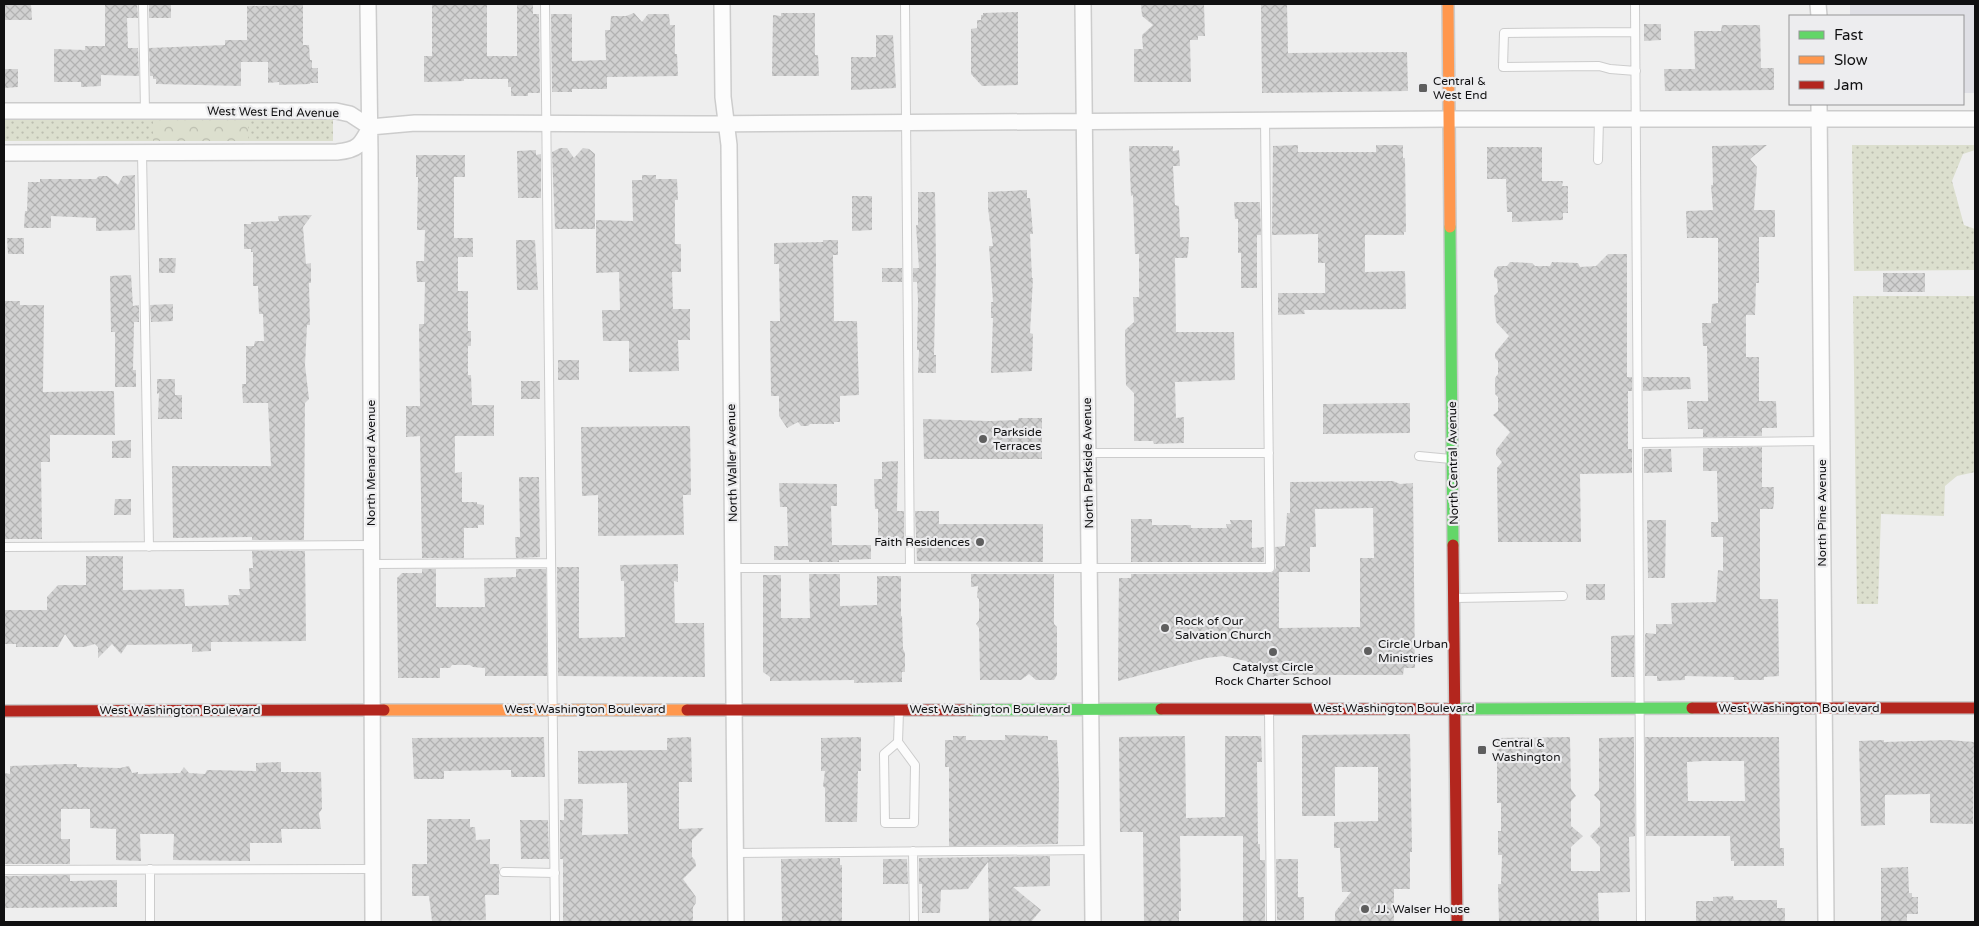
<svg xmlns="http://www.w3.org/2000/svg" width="1979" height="926" font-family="'Varela Round',sans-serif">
	<defs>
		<pattern id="grass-dots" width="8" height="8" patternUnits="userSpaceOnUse" patternTransform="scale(1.25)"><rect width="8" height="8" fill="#dcdfce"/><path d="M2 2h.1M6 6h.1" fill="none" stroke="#bcbeb0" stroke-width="1.8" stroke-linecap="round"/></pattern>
		<pattern id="forest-crowns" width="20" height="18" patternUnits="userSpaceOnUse" patternTransform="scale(1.25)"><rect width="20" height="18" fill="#dcdfce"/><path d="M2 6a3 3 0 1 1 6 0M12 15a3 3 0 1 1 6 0" fill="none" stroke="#bcbeb0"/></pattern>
		<pattern id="building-cross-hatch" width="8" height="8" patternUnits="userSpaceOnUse" patternTransform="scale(1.25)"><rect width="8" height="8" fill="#d1d1d1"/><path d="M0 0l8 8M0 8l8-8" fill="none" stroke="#b2b2b2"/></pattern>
	</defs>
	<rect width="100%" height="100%" fill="#eee"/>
	<path fill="#dfdfe5" d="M1850 4H1975V93H1963V16H1850Z"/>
	<path fill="url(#grass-dots)" d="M4 118H153V141H4Z
		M248 118H333V141H248Z
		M1852 145H1975V150L1963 154 1952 181 1964 225 1975 229V270L1854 271Z
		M1853 296H1975V472L1957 476 1945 486 1944 516 1881 514 1878 604H1857Z"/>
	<path fill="url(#forest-crowns)" d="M153 118H248V141H153Z"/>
	<path fill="url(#building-cross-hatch)" fill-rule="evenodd" d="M4 4H31L32 20H4Z
		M105 4H137L138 18H127L128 48H138L139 76 101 75V86L81 87V82H54V49L85 50V46H105Z
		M149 4H171V18H149Z
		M432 4H487V56H517V4H533V14H539L540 93H528V96H511V87H508V79H464V81L424 82V56H432Z
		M1141 4H1204L1205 36H1198V40H1190L1191 82H1134V49H1143L1142 35 1153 25 1142 16Z
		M1261 4H1287L1288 53 1407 52 1408 91 1262 93Z
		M303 5V45H309L310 60H312V68H318V83H310V84L279 85V82L268 83V62H241V86L156 84V79H153V76H150L149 48 225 45V40H247V6Z
		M1018 12V85L982 86 971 74V29L977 28V20H981V15H983V13Z
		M634 13 642 22 648 14H669L670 25H675V54H677L678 76 607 77V89H572V92H552L551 14H572V61L606 60 605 30H610L611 16H626Z
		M781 13H815V55H818L819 76H772L773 15 781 16Z
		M1644 24H1661V40L1644 41Z
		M1722 25H1760L1761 68H1774V90L1665 91 1664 69H1695L1694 31H1721Z
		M876 35H893L896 88 851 90V57H876Z
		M4 69H18V87L4 88Z
		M1298 145V152H1376V145H1403V158H1405L1406 232H1404V235H1365V272L1405 271 1406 309 1304 310 1305 314 1278 315V293H1325V263H1318V234L1272 235 1273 146Z
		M1767 145 1750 159 1757 167 1754 210H1775V237H1759V283H1756L1755 315H1746V357H1759V401H1776L1777 428H1762V436L1703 437V429H1688L1687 401H1708L1707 346H1703L1702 323H1711L1712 304 1718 303V238H1687L1686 211 1713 210 1711 185H1713L1712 146Z
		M1129 146H1173V151L1179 150 1180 166H1173L1175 205 1179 206 1180 237H1189L1188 254 1187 258H1175L1176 332H1234L1235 380 1175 382 1176 418 1184 417V443L1154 444 1153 441H1134V393L1126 385 1125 345V330L1134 322 1133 297H1139V254H1135L1133 195 1131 196Z
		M1487 147H1542V181H1563L1562 186H1568V213H1563V220L1512 222V212H1507L1506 179H1487Z
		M560 148H567L574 158 583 148 589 149 595 154V229H555L552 152Z
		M536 150V155L541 154V198H518L517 151Z
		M416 155H465V177H454V238H473V257H458V291H468V331H471V346H468V375H471L472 405H494V436H455V473L462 472V502H477V504L484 505V525H478V528H464V558H422L420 436 406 437V406H420L419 324H424L425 282H417L416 261H424L425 230H417L418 177H416Z
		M135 175V230L96 231V218L51 216V228H24L25 211H27L28 182H40V179H96L99 176H107L118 185 123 176Z
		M642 175H656V179H677L678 200H675V244H681V272H672L673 309H690V340H678L679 371 629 372V341H603L602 310H620L619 272 596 273V220L633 221 632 180H642Z
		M1027 190V198H1030L1033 234H1030L1032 278H1033L1030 333 1033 334 1032 371 991 373 993 318H991V302H993L989 246H993L988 208V192Z
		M918 192H935L936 265 934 355H936V373H918L919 350H917L918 300 917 282H913V268H919L916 225H918Z
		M852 196H872V230L852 231Z
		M1234 202H1260L1261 235H1257V288H1241V253H1238V219H1235Z
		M312 215 303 227 306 264 311 263V283H309L310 325H307L305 365 309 399 305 403 304 540H252V537L173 538 172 466H271L268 403H243L242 384H246V346H254L255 341H264L263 314H259L258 286H253V252H251V249H244V224H251V222L279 221 278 216Z
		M7 238H24V254H8Z
		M516 240H535L538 290H517Z
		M823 240H838V255H833L834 321H857L859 395 840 396V422H834V424H810L808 426H801L798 422 787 428 779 416V396H771L770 321H780L779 264H774V243L823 242Z
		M1608 254H1627V377H1632V391H1628V449H1632V473L1580 474 1581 542H1498L1497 468 1502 462 1496 455V450L1510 432 1493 415 1498 411V397L1495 394V378L1498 374V361L1495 358V353L1509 336 1496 322 1494 296 1498 292 1497 279 1494 277V271L1498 266H1507L1510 262 1532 263 1535 266H1550L1552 262 1578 263 1580 267 1596 266Z
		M159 258H176L175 273H159Z
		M882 268H902V282H882Z
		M1883 273H1925V292H1883Z
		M131 275 133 306 139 305V322H134L133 370H136V387H115V332H111L110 276Z
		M4 301H20V305H44L43 392 114 391 115 435H50V462H41L42 539H4Z
		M173 304V321L151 322 150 305Z
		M558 360H579V380H558Z
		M1643 377H1690L1691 389 1643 391Z
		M157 379H175V395H182V419H158L159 393 157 394Z
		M521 381H540V399H521Z
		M1410 403V433L1323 434V404Z
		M1019 418H1042V459H924L923 419 989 421 1018 420Z
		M690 426 691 495H683L684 535 598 536V495L582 496 581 427Z
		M131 440V458H112V441Z
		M1762 447V487H1774V502L1773 509H1760V599H1778L1779 676 1764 677V680H1734V677L1685 676V680L1657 681V676H1645V635L1646 633 1656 634V624H1672L1671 603 1716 602 1718 570 1723 571V537H1711V522H1718L1717 471H1703V448Z
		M1644 449H1671L1672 472 1644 473Z
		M898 461 897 511H904V540H878V509H875L874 479H882V462Z
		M519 477H539L540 557 516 558 515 537H520Z
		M1393 481 1400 484 1413 483 1415 668H1404L1403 675H1279L1271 681 1263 672 1246 661 1223 656 1206 658 1118 681 1119 578H1131V574L1272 573 1276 568 1275 547 1285 546 1287 513H1290V482ZM1373 508 1374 558H1360V627L1279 628V572H1310V547H1316L1315 509Z
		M779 483 837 484V506H831L832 545H871V559L839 560V562H809V560H774V546H788L787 507H780Z
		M115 499H131V515H114Z
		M915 511H939V524H1043V562L917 561Z
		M1131 519H1152V525H1191V528H1227L1226 524H1231L1230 520H1252V548L1264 547V562H1131Z
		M1647 520H1666L1665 578H1648Z
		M252 551H305L306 641 211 642V651L192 652V644L127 645 121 654 112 644 98 658V647L95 644 84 647H74L65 634 58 647H16V644H4V610H47V597L58 585H86V556H123V590L184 589 185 606 229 605 228 595H240L239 589H250L249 568H253Z
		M678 564V582L674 581 675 623H704L705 677 558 676 557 567H579V638L625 637 624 581H621L620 565Z
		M422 569H436V607H485L484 578 516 577V569H546L547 676H485V668L473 667 470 665H452L450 668H440V678H398L397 578 402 573H422Z
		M809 574H840V606L877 605V576H901V616H902L903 649 905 653V672H902V682L854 683V680L770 681V677L763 672V575H781V618H810Z
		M971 574H1054V624L1057 627V675L1054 680H1036L1029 674 1021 680H980L979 628 976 624 979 620V599L977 597 978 586 971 587Z
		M1586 584H1605V600H1586Z
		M1634 635V677H1611V636Z
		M1410 734 1412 852H1410V889H1394V922H1335V912L1351 892H1342L1340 848H1334V822L1378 821V767H1335V816H1302V735Z
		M1005 735 1048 736V740H1057L1059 783 1058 844 949 846V767H945V740H953V736H966V740H1005Z
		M1185 736 1186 818 1225 817V736H1261L1262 762H1257L1258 844H1260V860H1265V921L1243 922V836H1180L1181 911H1179V922H1144L1143 832H1120L1119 737Z
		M544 737 545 777H511V770L444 771V779H414L412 738Z
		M691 737 692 782H679V829L704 828 692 840V857L695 860 696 866 683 879 696 897V903L693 907V922H563V859H560V820H564V799H583L582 835 628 834 627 783 578 784V751L667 750V738Z
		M861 737V771H858L857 822H825V788L823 786 825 771H821V738Z
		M1570 737 1571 789 1576 796 1571 801V826L1583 836 1571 847V871H1600V847L1590 836 1600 826V801L1594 795 1599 790V738L1634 737 1635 836 1629 837 1630 892 1598 893 1599 922H1499L1498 884H1501L1502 855H1498V831H1501V803H1497V738Z
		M1645 737H1779L1780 848H1784V866H1734V861H1731L1730 836H1646ZM1703 761H1744L1745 801H1688L1687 762Z
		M1884 740V742L1948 740 1974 742 1973 824 1930 823V794L1885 795V825L1861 826 1859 741Z
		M281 762V772H321L322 809 319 813 321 829H281L282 843H250V861L173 860 174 834H140L141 861 116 860V829L90 828V809H61V839H70V864H4V773L10 774V766L65 764H77V767L120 768 129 766 132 773 138 772V774L180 773 184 767 189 773 205 774 207 770 256 771V763Z
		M427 819H470V827H475L476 840 490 839V864H499V895H485L486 920 432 921 429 896H412V864H427Z
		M520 820H548L549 859H521Z
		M1050 856V886L1013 887 1041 910 1031 922H989L988 862 968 889 941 890 940 913H922V884H919V858Z
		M840 858V865H842V922H782L781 859Z
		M883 859H907L908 884H883Z
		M1276 859H1298V897H1304V920H1277Z
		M1908 867 1909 893H1912V897H1918V914H1907V922H1881V868Z
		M70 875V881L117 880V907L4 908V876Z
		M1733 896 1734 900H1777V908H1785V922H1696V901H1713V897Z"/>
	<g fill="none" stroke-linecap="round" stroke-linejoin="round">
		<defs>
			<path id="lane" d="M143 4 145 111
				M545 4 555 922
				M905 4 910 568
				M1635 4 1641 922
				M1635 32 1504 33 1503 67 1599 66 1610 69 1636 71
				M142 153 149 547
				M1598 160 1599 119
				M1638 443 1822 441
				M1088 453H1269
				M1419 456 1451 459
				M4 547 372 545
				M372 564 551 563
				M733 568H1270L1265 120
				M1456 598 1563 596
				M1269 710 1271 922
				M898 742 915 765 914 823H885L884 754 898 742 899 711
				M913 851 914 922
				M735 853 1092 850
				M150 869V922
				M4 870 373 869
				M504 872 555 873"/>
			<path id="street" d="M368 4 370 154 373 922
				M722 4 723 97 729 145 736 922
				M1083 4 1093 922
				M1818 4 1819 16
				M1819 104 1826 922
				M4 111H336L350 114 370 127
				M370 127 415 123 698 124 1449 119H1975
				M4 153 337 152C358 150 361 145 370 127"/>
			<path id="fast" d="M1450 227 1453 545
				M1452 709 1692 708
				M971 710 1161 709"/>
			<path id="slow" d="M1448 4 1450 227
				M384 710H687"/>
			<path id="jam" d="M1453 545 1457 922
				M1692 708H1975
				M1161 709H1452
				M687 710H971
				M4 711 384 710"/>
		</defs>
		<use href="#lane" stroke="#ccc" stroke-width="10"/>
		<use href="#street" stroke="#ccc" stroke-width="18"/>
		<use href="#fast" stroke="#ccc" stroke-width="14"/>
		<use href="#slow" stroke="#ccc" stroke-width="14"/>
		<use href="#jam" stroke="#ccc" stroke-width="14"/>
		<use href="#lane" stroke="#fcfcfc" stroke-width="8"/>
		<use href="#street" stroke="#fcfcfc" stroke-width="15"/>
		<use href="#fast" stroke="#63d668" stroke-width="11"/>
		<use href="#slow" stroke="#ff974d" stroke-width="11"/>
		<use href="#jam" stroke="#b3261e" stroke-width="11"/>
	</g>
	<g fill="#5e5e5e" stroke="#ededef" stroke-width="2">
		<rect x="1418" y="83" width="10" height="10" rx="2.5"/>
		<circle cx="983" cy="439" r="5"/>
		<circle cx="980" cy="542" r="5"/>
		<circle cx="1165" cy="628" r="5"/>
		<circle cx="1368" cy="651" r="5"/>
		<circle cx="1273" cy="652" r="5"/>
		<rect x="1477" y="745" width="10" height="10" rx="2.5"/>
		<circle cx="1365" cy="909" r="5"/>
	</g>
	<g text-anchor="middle" stroke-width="4.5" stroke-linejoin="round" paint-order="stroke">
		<g font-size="12" fill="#101011" stroke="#ededef" text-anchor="start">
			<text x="1433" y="85">Central &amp;<tspan x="1433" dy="14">West End</tspan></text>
			<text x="993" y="436">Parkside<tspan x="993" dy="14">Terraces</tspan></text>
			<text x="970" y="546" text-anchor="end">Faith Residences</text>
			<text x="1175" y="625">Rock of Our<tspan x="1175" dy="14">Salvation Church</tspan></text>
			<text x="1378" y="648">Circle Urban<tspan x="1378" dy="14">Ministries</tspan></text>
			<text x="1273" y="671" text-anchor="middle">Catalyst Circle<tspan x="1273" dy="14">Rock Charter School</tspan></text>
			<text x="1492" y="747">Central &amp;<tspan x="1492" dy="14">Washington</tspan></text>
			<text x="1375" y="913">JJ. Walser House</text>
		</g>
		<g font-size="12" fill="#101011" stroke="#ededef">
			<text transform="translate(273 112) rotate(1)" y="4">West West End Avenue</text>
			<text transform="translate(371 463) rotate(-90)" y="4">North Menard Avenue</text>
			<text transform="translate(732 463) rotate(-91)" y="4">North Waller Avenue</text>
			<text transform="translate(1088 463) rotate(-91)" y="4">North Parkside Avenue</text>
			<text transform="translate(1453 463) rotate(-91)" y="4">North Central Avenue</text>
			<text transform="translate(1822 513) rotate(-90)" y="4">North Pine Avenue</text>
			<text x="1394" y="712">West Washington Boulevard</text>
			<text x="1799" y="712">West Washington Boulevard</text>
			<text x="585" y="713">West Washington Boulevard</text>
			<text x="990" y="713">West Washington Boulevard</text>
			<text x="180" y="714">West Washington Boulevard</text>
		</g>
	</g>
	<rect width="1979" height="926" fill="none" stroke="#101011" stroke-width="10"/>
	<rect x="1789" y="15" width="175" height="90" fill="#ededef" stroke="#959596"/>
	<rect x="1799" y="31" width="25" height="8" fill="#63d668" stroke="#959596"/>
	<text x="1834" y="40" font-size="15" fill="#101011">Fast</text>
	<rect x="1799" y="56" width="25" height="8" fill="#ff974d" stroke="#959596"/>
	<text x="1834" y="65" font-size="15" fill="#101011">Slow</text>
	<rect x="1799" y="81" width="25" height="8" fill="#b3261e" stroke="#959596"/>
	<text x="1834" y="90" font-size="15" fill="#101011">Jam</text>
</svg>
